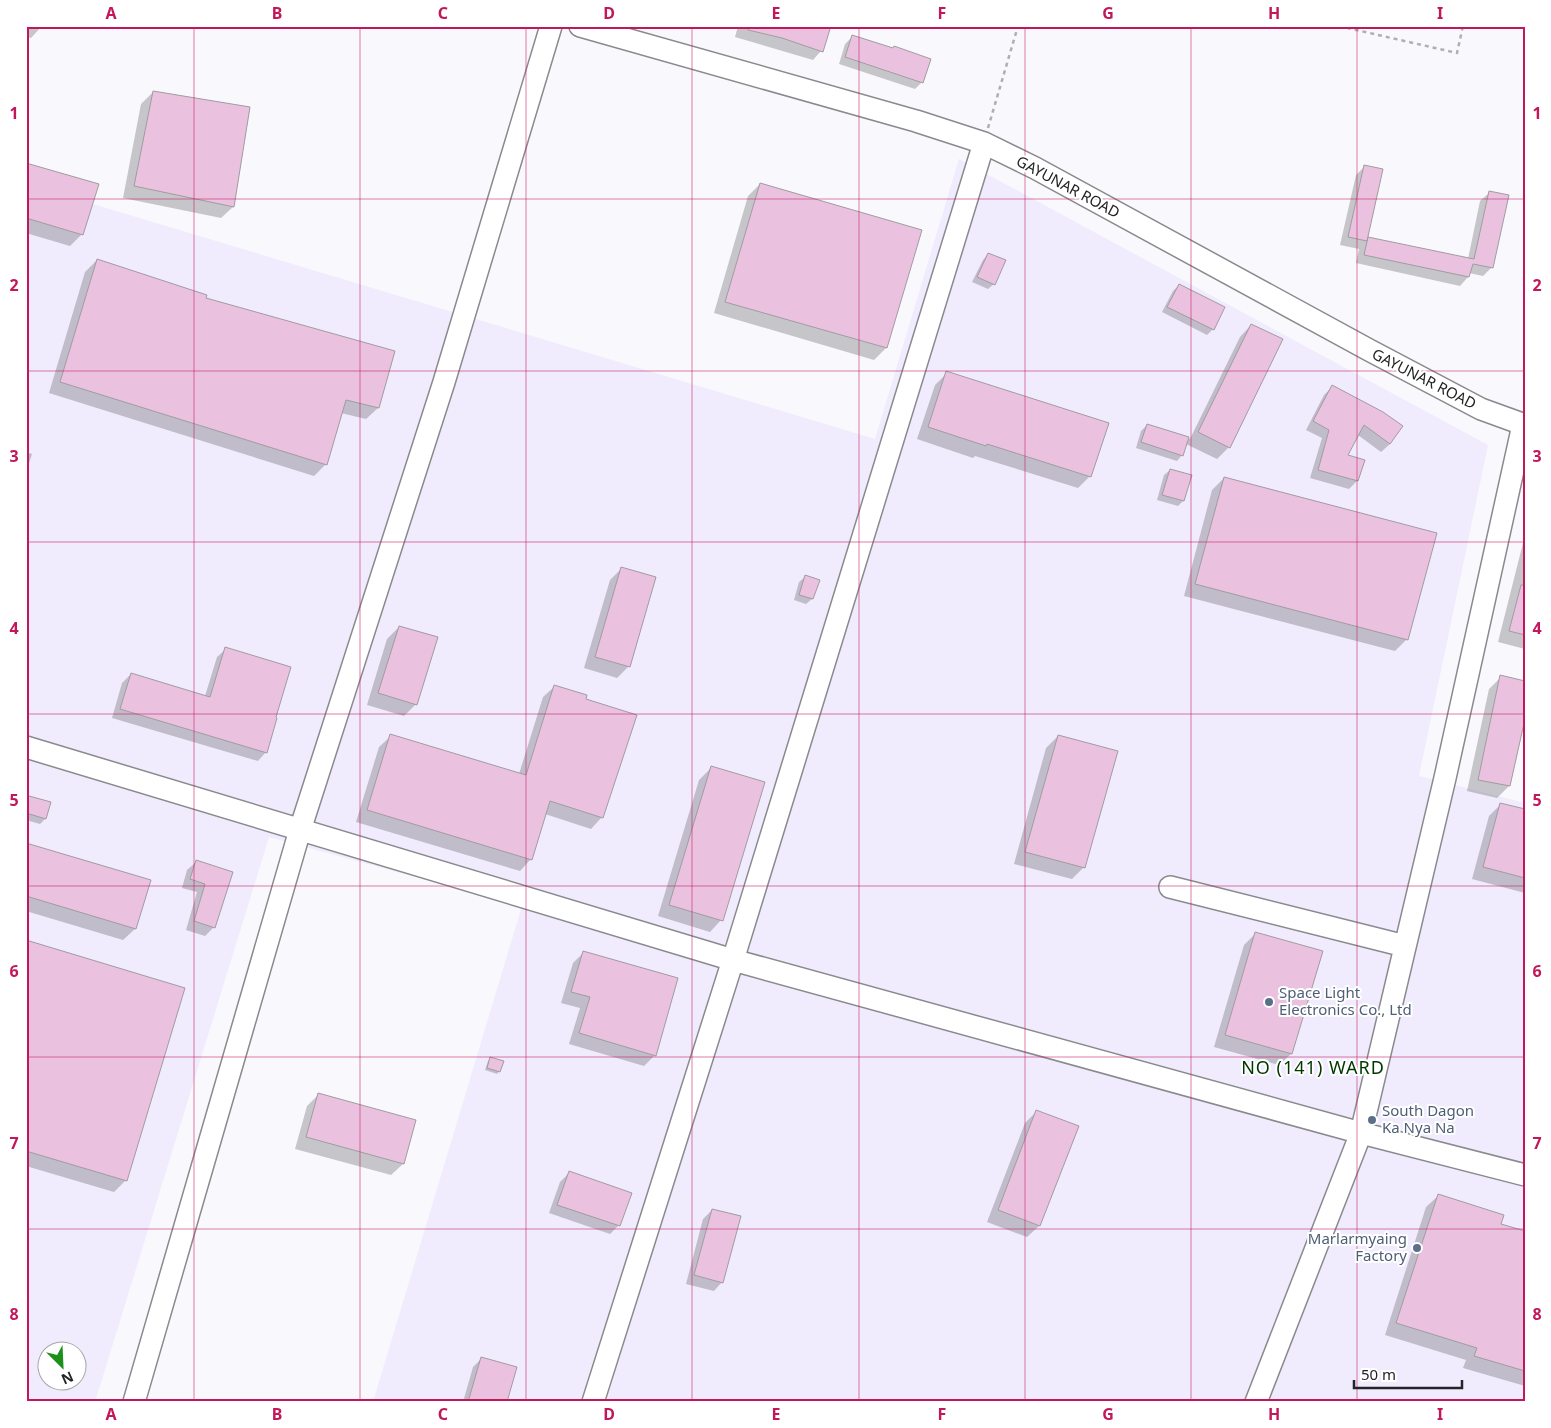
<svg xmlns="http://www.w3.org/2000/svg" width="1551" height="1428" font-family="'Noto Sans',sans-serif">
	<rect width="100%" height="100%" fill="#f8f8fd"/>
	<path fill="#f0ebfd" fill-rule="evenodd" d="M959 159 1488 445 1419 776 1525 803V1402H373L522 906 269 837 95 1402H26V184L875 439ZM48 1350H78V1380H48Z"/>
	<path fill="#0003" d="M26 26H42L31 38 26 37Z
		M738 26H817L821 51 813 60 735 37Z
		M852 37 922 82 915 89 839 64 845 44Z
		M153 92 233 207 221 218 123 198 141 104Z
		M26 164 82 234 70 246 26 233Z
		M1365 166 1366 241 1368 238 1468 259 1480 201 1489 193 1492 267 1483 276 1469 273 1468 277 1460 286 1356 263 1359 249 1340 245 1356 175Z
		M760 184 886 348 874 360 714 313 748 196Z
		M988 254 994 284 988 289 972 282 983 260Z
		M97 260 204 299 394 352 378 408 366 419 341 413 326 464 314 476 49 393 85 272Z
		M1179 285 1224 308 1212 330 1207 335 1162 312 1173 291Z
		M1251 325 1229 447 1217 459 1186 444 1182 455 1177 461 1136 448 1141 431 1147 425 1190 439 1240 337Z
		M947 373 1090 476 1078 488 975 456 973 458 917 439 935 385Z
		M1333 386 1390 444 1381 452 1358 435 1346 456 1363 461 1357 481 1349 489 1310 478 1322 438 1306 430 1324 395Z
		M26 452 32 454 26 473Z
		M1170 470 1183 501 1178 506 1157 500 1164 475Z
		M1224 478 1407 639 1395 651 1184 596 1212 490Z
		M1525 535V649L1498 642Z
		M622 568 629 666 617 678 584 668 610 580Z
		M805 577 812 599 806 604 794 600 799 582Z
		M399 627 416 704 404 716 367 705 387 639Z
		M226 649 274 718 266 752 258 761 112 718 122 683 131 674 205 696 217 657Z
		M1501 677 1525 714 1509 786 1497 798 1467 791 1489 689Z
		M555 686 602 817 591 829 545 814 531 859 520 871 356 822 379 747 391 736 519 774 543 697Z
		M1058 736 1084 867 1072 879 1014 864 1046 748Z
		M711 768 721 920 710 932 658 916 699 780Z
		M30 797 45 819 40 824 26 820V800Z
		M1501 804 1525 811V893L1472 879 1489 816Z
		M26 844 135 929 123 940 26 911Z
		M196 862 231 872 214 927 205 936 186 930 197 892 182 888 187 870Z
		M1256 933 1291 1054 1279 1065 1214 1047 1244 945Z
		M26 942 126 1180 114 1192 26 1166Z
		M584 952 655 1055 644 1066 569 1044 580 1008 561 1003 573 963Z
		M490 1058 499 1071 497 1074 485 1070 488 1061Z
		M319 1094 403 1164 391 1175 295 1149 307 1106Z
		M1037 1111 1039 1226 1027 1237 987 1222 1025 1123Z
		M569 1173 619 1225 610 1234 549 1213 560 1182Z
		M1438 1196 1499 1225 1525 1232V1386L1463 1368 1466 1360 1385 1335 1426 1207Z
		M712 1210 722 1282 714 1291 686 1284 703 1219Z
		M482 1358 506 1402H463L473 1367Z"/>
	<path fill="#ebc1e0" stroke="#a09c9f" d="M748 26H822L830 29 823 52 782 38 748 30Z
		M852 35 893 48 894 46 931 59 923 83 845 57Z
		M153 91 250 107 234 207 134 186Z
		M26 163 99 184 83 235 26 218Z
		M1364 165 1383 169 1367 241 1348 237Z
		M760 183 922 230 887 348 725 302Z
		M1489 191 1509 195 1493 268 1473 264 1469 277 1364 255 1368 237 1474 259Z
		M988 253 1006 260 995 285 977 277Z
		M97 259 207 295 206 298 395 351 379 408 346 400 327 465 60 382Z
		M1179 284 1225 307 1214 330 1167 307Z
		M1251 324 1283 339 1230 448 1198 432Z
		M946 371 1109 423 1091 477 987 444 986 446 928 427Z
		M1332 385 1383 412 1403 426 1390 444 1364 425 1348 455 1365 460 1358 481 1318 470 1329 430 1313 421Z
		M1147 424 1189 437 1183 456 1141 442Z
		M1170 469 1192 475 1184 501 1162 495Z
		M1224 477 1437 533 1408 640 1195 584Z
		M621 567 656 577 630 667 595 657Z
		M805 575 820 580 813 599 799 595Z
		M1521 585H1525V635L1509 631Z
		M399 626 438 637 417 705 378 693Z
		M225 647 291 667 276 717 277 718 267 753 120 709 131 673 210 697Z
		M1500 675 1525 681V719L1510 786 1478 780Z
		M554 685 587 695 586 699 637 715 603 818 550 801 532 860 367 810 390 734 526 775Z
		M1058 735 1118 751 1085 868 1025 852Z
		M711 766 765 782 723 921 669 905Z
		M29 796 51 802 46 819 26 813V805Z
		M1500 803 1525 809V878L1483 867Z
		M26 843 151 880 136 929 26 896Z
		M196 860 233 872 215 928 194 921 205 884 190 879Z
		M1255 932 1323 951 1292 1054 1225 1035Z
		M26 940 185 988 127 1181 26 1151Z
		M583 951 678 978 656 1056 579 1033 590 997 571 992Z
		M490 1057 504 1061 500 1072 487 1068Z
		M318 1093 416 1120 404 1164 306 1137Z
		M1036 1110 1079 1126 1040 1226 998 1210Z
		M569 1171 632 1193 620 1226 557 1205Z
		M1438 1194 1504 1215 1501 1224 1525 1231V1371L1474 1356 1477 1348 1396 1323Z
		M712 1209 741 1216 723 1283 694 1275Z
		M481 1357 517 1367 507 1402H468Z"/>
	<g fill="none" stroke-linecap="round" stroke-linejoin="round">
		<defs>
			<path id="minor" d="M580 26 916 121 984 143 1035 168 1369 350 1481 409 1525 425
				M26 747 733 960 1361 1133 1525 1175
				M1170 887 1405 946
				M134 1402 300 830 444 382 551 26
				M593 1402 733 960 984 143
				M1256 1402 1361 1133 1445 778 1523 425"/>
		</defs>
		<use href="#minor" stroke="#8a8a8e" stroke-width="24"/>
		<path stroke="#afafb3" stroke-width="2.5" stroke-dasharray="4 4" stroke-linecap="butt" d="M1339 26 1457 53 1463 26
			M988 128 1018 26"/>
		<use href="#minor" stroke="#fff" stroke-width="21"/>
	</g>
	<path fill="none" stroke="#c2185b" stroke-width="1" stroke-opacity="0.55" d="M194 26V1402M360 26V1402M526 26V1402M692 26V1402M859 26V1402M1025 26V1402M1191 26V1402M1357 26V1402M26 199H1525M26 371H1525M26 542H1525M26 714H1525M26 886H1525M26 1057H1525M26 1229H1525"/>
	<g fill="#5c6f8a" stroke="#fff" stroke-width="2">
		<circle cx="1269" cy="1002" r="5"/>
		<circle cx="1372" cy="1120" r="5"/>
		<circle cx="1417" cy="1248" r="5"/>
	</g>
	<g text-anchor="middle" stroke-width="4" stroke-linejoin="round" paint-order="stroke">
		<g font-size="15" fill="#242426" stroke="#fff">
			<text transform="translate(1068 187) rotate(28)" y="5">GAYUNAR ROAD</text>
			<text transform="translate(1424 379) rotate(27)" y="5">GAYUNAR ROAD</text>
		</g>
		<g font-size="15" fill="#4e5e75" stroke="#fff" text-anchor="start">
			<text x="1279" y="998">Space Light<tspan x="1279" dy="17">Electronics Co., Ltd</tspan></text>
			<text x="1382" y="1116">South Dagon<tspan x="1382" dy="17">Ka Nya Na</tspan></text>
			<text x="1407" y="1244" text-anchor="end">Marlarmyaing<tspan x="1407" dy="17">Factory</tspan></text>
		</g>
		<g font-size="18" letter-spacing="1" fill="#003700" stroke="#fff">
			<text x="1313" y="1074">NO (141) WARD</text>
		</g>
	</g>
	<rect width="1551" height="1428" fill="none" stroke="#ffffff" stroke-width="55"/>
	<g transform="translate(62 1366) rotate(156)"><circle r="24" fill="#ffffff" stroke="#a7a7a8"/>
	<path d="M0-4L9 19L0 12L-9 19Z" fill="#1c901a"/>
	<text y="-8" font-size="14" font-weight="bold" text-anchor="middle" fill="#242426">N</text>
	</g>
	<path d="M1354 1380v8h108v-8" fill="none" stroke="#242426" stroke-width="2.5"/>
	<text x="1361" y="1380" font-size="15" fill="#242426" stroke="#ffffff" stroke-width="4" paint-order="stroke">50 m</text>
	<rect x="28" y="28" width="1496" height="1372" fill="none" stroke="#c2185b" stroke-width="2"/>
	<g font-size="16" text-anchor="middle" font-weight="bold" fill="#c2185b">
		<text x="111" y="19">A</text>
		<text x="277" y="19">B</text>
		<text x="443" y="19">C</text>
		<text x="609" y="19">D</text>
		<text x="776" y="19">E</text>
		<text x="942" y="19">F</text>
		<text x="1108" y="19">G</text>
		<text x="1274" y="19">H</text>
		<text x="1440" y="19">I</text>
		<text x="14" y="119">1</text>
		<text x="1537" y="119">1</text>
		<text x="14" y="291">2</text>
		<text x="1537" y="291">2</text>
		<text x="14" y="462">3</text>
		<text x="1537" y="462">3</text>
		<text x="14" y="634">4</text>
		<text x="1537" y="634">4</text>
		<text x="14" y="806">5</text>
		<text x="1537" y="806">5</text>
		<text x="14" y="977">6</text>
		<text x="1537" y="977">6</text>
		<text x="14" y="1149">7</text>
		<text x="1537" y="1149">7</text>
		<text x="14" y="1320">8</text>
		<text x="1537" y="1320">8</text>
		<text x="111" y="1420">A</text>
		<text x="277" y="1420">B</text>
		<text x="443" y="1420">C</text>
		<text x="609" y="1420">D</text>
		<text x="776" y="1420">E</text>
		<text x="942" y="1420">F</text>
		<text x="1108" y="1420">G</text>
		<text x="1274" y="1420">H</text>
		<text x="1440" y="1420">I</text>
	</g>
</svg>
